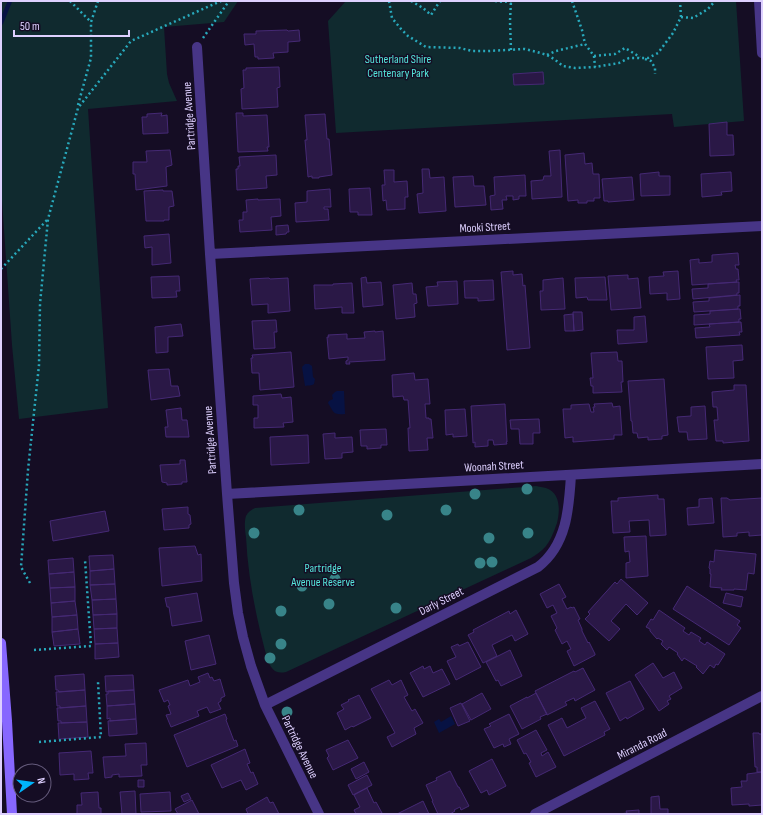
<svg xmlns="http://www.w3.org/2000/svg" width="763" height="815" font-family="'Sofia Sans Condensed',sans-serif">
	<rect width="100%" height="100%" fill="#150d24"/>
	<path fill="#102a2f" d="M1 1H238L224 22 164 27 167 74 169 83 177 101 88 109 108 408 19 419 12 345 1 186Z
		M346 1H736L744 121 674 127 672 114 336 133 328 21Z
		M536 486C539 487 543 487 546 488 561 493 560 511 557 523 554 531 551 540 546 546 542 551 536 555 531 558L286 672C275 674 273 670 268 662 257 621 248 580 246 537 245 531 244 522 246 516 248 512 251 510 255 508Z"/>
	<path fill="#071243" d="M305 364H309L312 366 313 377 315 379 314 384C312 386 308 385 305 386L302 367Z
		M337 391H344L345 414C332 415 334 412 328 403L329 401 333 399 332 395 335 392Z
		M451 716 455 724 439 733 434 722 439 719 441 722Z"/>
	<g fill="none" stroke-linecap="round" stroke-linejoin="round">
		<path stroke="#071243" stroke-width="4.5" d="M1 23 10 1"/>
	</g>
	<path fill="#2a1846" stroke="#452974" d="M287 30 288 31 299 30 300 41 288 42V52L273 53 274 58 258 59V57H255L254 44 245 45 244 34H256V31Z
		M279 67 280 87 277 88 278 107 242 109 241 89 244 88 243 70H246V68Z
		M543 72 544 84 514 85 513 74Z
		M162 113 161 116 167 115 168 133 143 134 142 117H147V114Z
		M236 113H243V116L267 115 269 147H267L268 151 238 152Z
		M325 114 327 139H329L332 175 319 177V178H312V176L308 177 305 140H307L305 115Z
		M727 122V135H733L734 155 710 156 709 124Z
		M170 150 172 165 166 167 167 186 136 190 135 174H133V162H147L146 151Z
		M560 150 562 197 532 199 531 181 543 180 544 176H551L549 151Z
		M584 153 585 164 592 163 593 174H599L600 198H594V201H587V203H578V200L568 201 565 155Z
		M276 155 277 175 266 176 267 188 237 190 236 169H238V166H240L239 157Z
		M422 169H429L430 178 444 177 446 211 419 213 417 194 423 193Z
		M384 170H394V182L407 181 408 197H405V209L387 210 386 200 383 201 382 185H385Z
		M659 172V176H670V195L641 196 640 174Z
		M731 172 732 191 721 192 722 195 702 197 701 174Z
		M525 175 526 196H519V199L513 200V196H506L507 200H502L503 209 491 210 490 196 495 195 494 177Z
		M473 176 474 186H484L486 205 455 207 453 177Z
		M632 177 634 200 608 202V201H604L602 179Z
		M370 188 372 215H358V212H350L349 189Z
		M330 189 331 207H324V209H328L329 220 296 222 295 203 307 202V191Z
		M163 190V191H172L174 206 169 207V220H164V221H146L144 191Z
		M258 199V200L280 199 281 216 271 217 272 230 240 232 239 220H243V212H247L246 200Z
		M288 225 289 232H287L286 234 276 235V226Z
		M169 234 171 263 152 265V247L145 248 144 236Z
		M738 253 739 265H735L736 269H738L739 280H736L737 282 692 285 690 260 699 259V263L712 262V255Z
		M513 271V275L522 274 523 286 525 285 530 348 507 350 501 272Z
		M678 271 680 299 667 300V293L650 294 649 277 664 276 663 272Z
		M628 275V279L638 278 641 308 611 310 608 276Z
		M179 276 180 291H176L177 297 152 298 151 277Z
		M366 277 367 283 381 282 383 305 363 307 361 278Z
		M605 277 607 300H588L587 297 576 298 575 278Z
		M269 278 270 279 288 278 290 311 268 313V304L252 305 250 279Z
		M563 278 565 309 541 310 540 291H543V280Z
		M493 280 494 300 478 301V298H465L464 281Z
		M457 281 458 304 428 306 426 287 438 286 437 282Z
		M739 282V293H737V295L693 299 692 289 708 288V284Z
		M352 283 354 313H342V307L315 309 314 285H333V284Z
		M412 283 413 294H416L417 303 414 304 415 317 396 319 393 285Z
		M740 295V306H738V309L694 312 693 302 709 301V298Z
		M740 309 741 319H739V322L694 325V315L710 314V311Z
		M573 312H582L583 330 574 331Z
		M573 314 574 331H565L564 315Z
		M645 316 647 342 618 344 617 330H634V317Z
		M276 320 277 332H274L275 348 254 349 252 321Z
		M741 322 742 332H739L740 335 696 338 695 328 710 327 709 324Z
		M181 324 183 336 168 337V352L156 353 155 327Z
		M375 331V332L383 331 385 360 349 362 350 364H346V361L348 360V357L329 359 327 337H329L328 335 347 334V339L365 338 364 332Z
		M742 345 743 360 733 361 734 378 708 379 706 347Z
		M291 352 294 387 260 390 259 373H252L251 358H253L252 355Z
		M617 352 618 361H622L623 382H621L622 392 593 393V386H591L590 378H593L591 353Z
		M169 369 171 386H178L180 396 151 400 148 370Z
		M414 373 415 380 428 379 430 404H425L426 418H429V419H431L433 438H427L428 450 409 451 408 428H410L408 400H404L403 396 393 397 392 375Z
		M664 379 668 435 662 436V439L648 440V437L638 438 637 433H633L632 421H631L628 381Z
		M734 385H746L749 441 723 443V441H716L714 420H718L717 407H713L712 392 734 390Z
		M281 394 282 398 291 397 293 422 283 423 284 427 254 428V418H258V405H253V396Z
		M612 403 613 407 620 406 622 435H614V439L573 442V437L565 438 563 409H571V405L589 404 591 412H594L593 407H595L594 404Z
		M505 404 507 442H506L507 444 494 445 493 440H488V446L475 447V442L473 443 471 406Z
		M705 406 707 439 688 440 687 432H679L677 417 691 416V407Z
		M181 408 182 420H187L189 437H166L165 427H168L166 410Z
		M465 409 467 436 453 437V434L446 435 445 410Z
		M539 419 540 433H533V444H520L519 429H511L510 420Z
		M386 429 387 445H381V448L367 449V446H361L360 430Z
		M335 433V438L352 437 353 452 342 453V458L325 459 323 434Z
		M308 435 309 463 271 465 270 437Z
		M180 460H185L187 482H182V484L167 485V483L162 482 160 465 180 464Z
		M658 495V499H664L666 535 650 536 649 520 629 521 630 532 613 533 611 501H618V498Z
		M712 498 714 523 688 525 687 508 699 507V499Z
		M721 498H727L730 500 762 498V535L749 536V532L737 533V536L723 537Z
		M188 507V514L190 515 191 524 189 525V528L164 530 162 509Z
		M105 511 109 531 53 541 50 521Z
		M646 536 648 576 626 578V563L630 562 629 551 625 552 624 537Z
		M195 546 198 555 201 554 202 581 162 586 159 548Z
		M715 550 756 554 754 574 748 573 746 590 734 589V590H721L722 588 710 587 711 574H710V569L709 568 710 561 714 562Z
		M113 555 114 569 90 571 89 556Z
		M73 558 74 572 49 574 48 560Z
		M114 569 115 584 90 585V571Z
		M74 572 75 587 50 588 49 574Z
		M621 579 648 603 637 615 626 604 611 621 620 629 609 641 585 619 590 614 588 612 615 582 617 584Z
		M115 584 116 599 92 600 90 585Z
		M559 584 566 597 562 599 567 609 571 607 572 608 574 607 580 619 578 620 582 629V631L588 643 589 642 595 654V655L574 666 567 651 571 649 567 641 562 644 555 630 557 628 551 616 557 613 553 605 547 608 540 594Z
		M687 586 740 621 737 625 741 628 729 645 673 609Z
		M75 587V601L51 603 50 588Z
		M197 593 202 621 172 626 169 607H167L165 598Z
		M726 593 743 597 741 607 723 603Z
		M116 599 117 614 93 615 92 600Z
		M75 601 77 615 52 617 51 603Z
		M516 610 528 634 515 641 512 635 492 645 497 656 483 663 468 635 474 632 473 630 509 611 510 614Z
		M659 610 685 628 683 631 689 635 691 632 701 638 699 641 705 645 707 642 725 654 718 665 716 664 714 668 710 665 703 674 696 667 697 666 684 658 682 661 677 654 678 653 669 647 667 650 661 644 663 641 658 638 657 639 650 631V629L646 627 651 619 653 620Z
		M117 614V628L94 629 93 615Z
		M77 615 78 629 52 632V617Z
		M117 628 118 643 95 644 94 629Z
		M78 629 80 644 54 646 52 632Z
		M209 635 216 664 191 670 185 641Z
		M468 642 481 667 456 680 447 661 456 657 451 647 458 644 459 646Z
		M118 643 119 657 95 659V644Z
		M510 650 522 676 501 686 498 680 496 681 486 662Z
		M653 663 663 678 674 672 682 688 669 696 671 699 667 701 669 704 659 711 635 675Z
		M423 666 424 669 430 666 433 673 442 669 450 684 423 697 410 673Z
		M583 668 595 690 575 701 574 698 565 702 567 705 547 715 535 691 574 671 575 672Z
		M208 673 210 678 212 677 214 681 220 679 225 696 221 698V701L218 703 221 709 210 713 207 707 197 711 199 716 171 727 166 715 171 714 168 706 170 705 168 700 164 702 159 690 188 680 190 686 200 682 198 677Z
		M84 674 85 690 59 692 58 690H56L55 676Z
		M133 675 134 690 106 692 105 676Z
		M389 680 392 685 401 680 408 695 404 697 412 711 415 709 423 723 414 728 416 734 392 747 387 737 395 733 371 689Z
		M630 681 644 709 627 719 626 717 620 721 606 693Z
		M85 690 86 706 60 708V706H57L56 692Z
		M134 690 135 704 107 706 106 694H108V691Z
		M482 693 491 709 471 720 462 704Z
		M536 693 547 714 540 717 541 719 522 729 510 706 527 697V698Z
		M359 695 371 718 353 727 352 726 345 730 337 713 344 709 341 705 349 701 348 700Z
		M595 701 610 729 604 732 605 735 564 756 548 725 562 718 567 728 586 718 581 708Z
		M461 703 470 721 458 726 450 708Z
		M135 704 136 719 110 721V718L107 719V706Z
		M86 706 87 722 61 723V721H58L57 708Z
		M225 714 227 719 226 720 234 741 236 740 238 746 187 767 174 735Z
		M509 714 519 734 509 739 511 744 504 747 503 744 494 748 484 729 491 726 489 724Z
		M136 719 137 734 109 736 108 721Z
		M87 722 88 737 59 739 58 723Z
		M536 730 547 750 541 753 542 756 548 752 556 767 536 777 529 763 531 762 526 753 524 754 517 740Z
		M753 733H759V734H762V772H757V767H755Z
		M348 740 358 758 333 770 327 758 329 756 326 750Z
		M146 743 147 765H141L142 776 119 777V774L112 775V777L105 778 103 757 126 756 125 744Z
		M245 749 250 763 247 764 251 773 253 772 258 784 246 790 241 780 222 788 211 765Z
		M91 751 93 773H88L89 779 74 780V774L60 775 59 753Z
		M492 759 506 786 489 795 487 790 481 793 469 771Z
		M364 762 369 772 356 779 351 769Z
		M450 771 458 787H459L469 806 461 810 460 807 454 810 455 811 450 814H438L432 801H433L426 785 437 780 436 778Z
		M762 772V805L749 806V804L732 805 731 788 742 787 741 781H747V774Z
		M367 775 372 785 353 795 348 785Z
		M138 780H144V787H138Z
		M367 788 374 803 376 802 382 813 379 814H356L354 810 360 807 354 795Z
		M135 791 136 814H122L120 792Z
		M98 792 99 808H101V814H77V805H82L81 793Z
		M170 792 171 811 141 812 140 794Z
		M188 793 191 799 184 802 181 796Z
		M659 796 660 809H668V814H651V797Z
		M267 797 270 803 273 802 279 814H248L246 809Z
		M192 800 199 814H178L175 809Z
		M423 801 429 814H397Z
		M639 810V814H619L627 813 626 811Z"/>
	<g fill="none" stroke-linecap="round" stroke-linejoin="round">
		<path stroke="#28a9bc" stroke-width="2.5" stroke-dasharray="2 3" stroke-linecap="butt" d="M70 1 91 22
			M389 1 392 18 401 29 408 36 426 47 460 48 472 51H488L525 49 537 52 547 55 554 59 563 66 575 68 595 67 619 63 629 58H648L658 53 673 33 681 17 680 1
			M411 1 423 8 431 15 440 1
			M495 1 503 2 513 1
			M572 1 582 30 585 44 594 56 595 67
			M681 17 693 18 708 9 715 1
			M203 38 229 1
			M511 50 510 21 511 1
			M547 55 556 51 585 44
			M594 56 615 54 625 48 640 57
			M645 59 651 61 655 68V74
			M78 105 91 58V22L98 1
			M1 269 47 220
			M30 583 21 567 28 470 39 365 40 304 48 219 78 108 131 41 221 1
			M34 650 91 646 85 560
			M39 742 101 737 98 682"/>
		<path stroke="#473586" stroke-width="10" d="M759 1 762 53
			M197 47 210 254 227 494 234 583 238 613 243 637 251 666 265 705 319 814
			M210 254 762 226
			M227 494 762 464
			M265 705 538 567C567 545 569 508 571 475
			M535 814 762 696"/>
		<path stroke="#8767ff" stroke-width="10" d="M1 643 7 721 12 814"/>
	</g>
	<g fill="#388489">
		<circle cx="527" cy="489" r="5.5"/>
		<circle cx="475" cy="494" r="5.5"/>
		<circle cx="299" cy="510" r="5.5"/>
		<circle cx="446" cy="510" r="5.5"/>
		<circle cx="387" cy="515" r="5.5"/>
		<circle cx="254" cy="533" r="5.5"/>
		<circle cx="528" cy="533" r="5.5"/>
		<circle cx="489" cy="538" r="5.5"/>
		<circle cx="492" cy="562" r="5.5"/>
		<circle cx="480" cy="563" r="5.5"/>
		<circle cx="335" cy="579" r="5.5"/>
		<circle cx="302" cy="586" r="5.5"/>
		<circle cx="329" cy="604" r="5.5"/>
		<circle cx="396" cy="608" r="5.5"/>
		<circle cx="281" cy="611" r="5.5"/>
		<circle cx="281" cy="644" r="5.5"/>
		<circle cx="270" cy="658" r="5.5"/>
		<circle cx="287" cy="712" r="5.5"/>
	</g>
	<g text-anchor="middle" stroke-width="3" stroke-linejoin="round" paint-order="stroke">
		<g font-size="12" fill="#55e6dc" stroke="#150d24">
			<text x="398" y="63">Sutherland Shire<tspan x="398" dy="14">Centenary Park</tspan></text>
			<text x="323" y="572">Partridge<tspan x="323" dy="14">Avenue Reserve</tspan></text>
		</g>
		<g font-size="12" fill="#ded0ff" stroke="#150d24">
			<text transform="translate(189 116) rotate(-94)" y="4">Partridge Avenue</text>
			<text transform="translate(485 227) rotate(-3)" y="4">Mooki Street</text>
			<text transform="translate(210 440) rotate(-94)" y="4">Partridge Avenue</text>
			<text transform="translate(494 466) rotate(-3)" y="4">Woonah Street</text>
			<text transform="translate(441 601) rotate(-27)" y="4">Darly Street</text>
			<text transform="translate(642 744) rotate(-27)" y="4">Miranda Road</text>
			<text transform="translate(300 747) rotate(64)" y="4">Partridge Avenue</text>
		</g>
	</g>
	<rect width="763" height="815" fill="none" stroke="#ded0ff" stroke-width="4"/>
	<g transform="translate(32 783) rotate(77)"><circle r="19" fill="#150d24" stroke="#655b7c"/>
	<path d="M0-3L7 15L0 10L-7 15Z" fill="#00b4fb"/>
	<text y="-6" font-size="11" font-weight="bold" text-anchor="middle" fill="#ded0ff">N</text>
	</g>
	<path d="M14 30v6h115v-6" fill="none" stroke="#ded0ff" stroke-width="2"/>
	<text x="20" y="30" font-size="12" fill="#ded0ff" stroke="#150d24" stroke-width="3" paint-order="stroke">50 m</text>
</svg>
